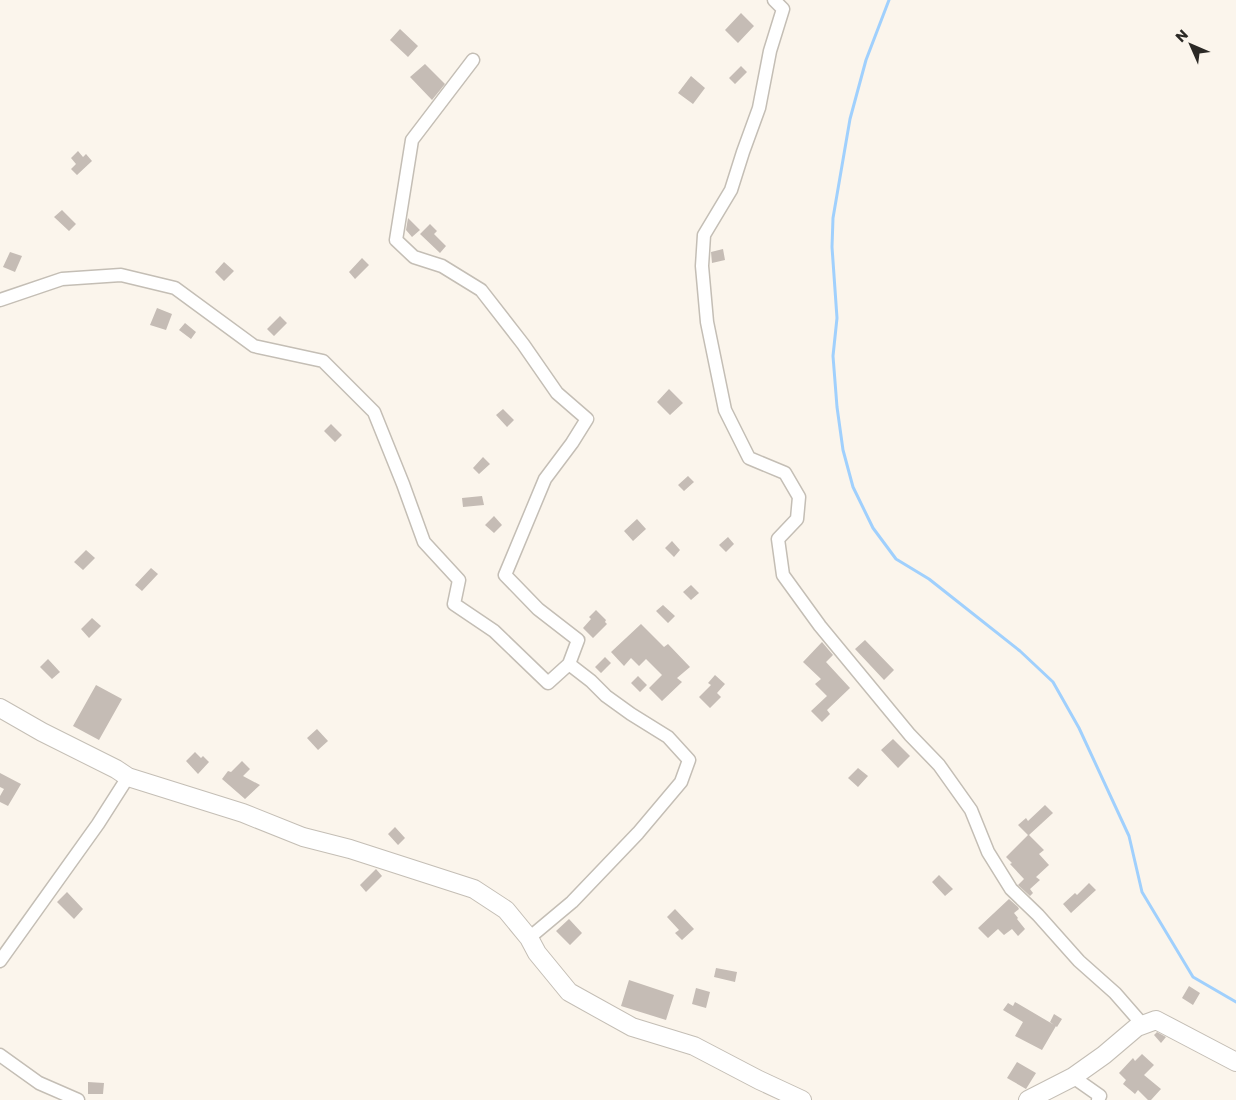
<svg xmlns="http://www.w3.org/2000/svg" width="1236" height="1100" font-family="Poppins,sans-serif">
	<rect width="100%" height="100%" fill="#fbf5ec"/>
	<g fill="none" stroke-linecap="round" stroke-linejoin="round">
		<path stroke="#a0d0fd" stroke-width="3" d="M889 0 866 60 850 119 833 218 832 247 837 318 833 356 837 407 843 450 853 487 873 528 896 559 929 579 1020 651 1053 682 1079 728 1129 836 1142 892 1193 977 1236 1002"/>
	</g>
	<path fill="#c5bcb5" d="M741 13 754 26 738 43 725 30Z
		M400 29 418 46 408 57 390 40Z
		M425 64 445 84 432 100 410 77Z
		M741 66 747 72 735 84 729 78Z
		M691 76 705 88 693 104 678 93Z
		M78 151 83 157 86 154 92 161 77 175 71 169 76 164 71 158Z
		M62 210 76 224 69 231 54 217Z
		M408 218 420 230 412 237 406 230Z
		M430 224 437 231 434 234 446 246 440 253 420 234Z
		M723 249 725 260 712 263 711 252Z
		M10 252 22 256 15 272 3 267Z
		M362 258 369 265 355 279 349 272Z
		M224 262 234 271 224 281 215 272Z
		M157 308 172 314 166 330 150 325Z
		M280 316 287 323 274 336 267 329Z
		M185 323 196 332 191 339 179 330Z
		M669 389 683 403 670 415 657 402Z
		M503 409 514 420 507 427 496 415Z
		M331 424 342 435 335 442 324 431Z
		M483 457 490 464 479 474 473 468Z
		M688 476 694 482 684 491 678 485Z
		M482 496 484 505 463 507 462 498Z
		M494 516 502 525 494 533 485 525Z
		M637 519 646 529 633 541 624 531Z
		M728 537 734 544 726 552 719 545Z
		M672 541 680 550 674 557 665 548Z
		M86 550 95 558 83 570 74 562Z
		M151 568 158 574 142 591 135 585Z
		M691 585 699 593 691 600 683 592Z
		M663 605 675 616 668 623 656 611Z
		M596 610 606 620 605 622 607 624 593 638 583 628 591 619 589 617Z
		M92 618 101 626 89 638 81 629Z
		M641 624 664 647 668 644 690 667 677 678 682 682 662 701 649 688 662 675 646 659 639 666 631 658 624 666 611 652Z
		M865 640 894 670 884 680 855 649Z
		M822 642 833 655 826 662 850 688 827 710 830 714 822 722 811 711 827 696 815 684 821 679 803 662Z
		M605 657 611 663 601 673 595 667Z
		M48 659 60 672 52 679 40 667Z
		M715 675 725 684 717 693 721 697 710 708 699 697 711 685 708 683Z
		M638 676 647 685 640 692 631 683Z
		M96 685 122 699 99 740 73 726Z
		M317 729 328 741 318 750 307 738Z
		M893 739 910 756 898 768 881 750Z
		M195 752 201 758 203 756 209 762 198 774 186 761Z
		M242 761 250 769 243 776 260 785 245 799 222 779 228 771 231 772Z
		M858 768 868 776 858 787 848 778Z
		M0 773 21 784 8 806 0 802V796L4 789 0 787Z
		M1045 805 1053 813 1029 835 1044 850 1039 854 1049 865 1036 877 1040 880 1030 889 1033 893 1030 896 1018 885 1024 879 1010 864 1012 863 1006 857 1028 835 1018 825 1026 818 1028 821Z
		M395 827 405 838 398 845 388 834Z
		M376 869 382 876 366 892 360 885Z
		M939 875 953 889 945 896 932 882Z
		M1089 883 1096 890 1071 913 1063 904 1075 893 1077 895Z
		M67 892 83 909 74 919 57 902Z
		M1009 899 1018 907 1019 909 1014 913 1018 918 1017 919 1025 929 1018 936 1012 929 1004 935 998 929 988 938 978 928Z
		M675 909 694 929 682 940 675 933 679 930 667 917Z
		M569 919 582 933 570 945 556 931Z
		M716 968 737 972 735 982 714 977Z
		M629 980 674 995 666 1020 621 1006Z
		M1189 986 1200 993 1193 1005 1182 998Z
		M696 988 710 992 706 1008 692 1004Z
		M1015 1002 1056 1026 1042 1050 1015 1036 1023 1022 1003 1010 1008 1003 1013 1006Z
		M1054 1014 1062 1019 1057 1027 1050 1022Z
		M1157 1032 1166 1037 1161 1043 1154 1035Z
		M1142 1054 1154 1065 1144 1075 1161 1089 1151 1100H1148L1138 1090 1135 1094 1123 1084 1126 1080 1119 1073 1133 1058 1135 1061Z
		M1017 1062 1036 1073 1026 1089 1007 1078Z
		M88 1082 104 1083 103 1094H88Z"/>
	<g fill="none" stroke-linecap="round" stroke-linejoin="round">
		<defs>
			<path id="street" d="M774 0 783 9 770 51 759 108 743 152 731 190 704 235 702 266 707 322 725 410 749 458 785 473 799 497 797 519 778 539 783 575 820 626 910 735 939 765 971 810 988 852 1011 889 1038 915 1079 961 1115 993 1143 1025
				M473 60 412 140 396 240 414 257 442 266 481 290 523 344 557 393 587 419 572 443 545 479 505 575 538 609 578 640 569 664
				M0 300 62 279 121 275 175 288 254 346 323 361 374 412 403 484 424 542 459 580 454 604 494 631 548 683 569 664 591 681 606 696 631 714 668 737 689 760 681 782 638 833 572 902 529 938
				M0 961 98 824 128 777
				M0 1055 39 1083 78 1100
				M1073 1077 1100 1096 1098 1100"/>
			<path id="secondary" d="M0 708 42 732 116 769 128 777 243 813 303 837 350 849 474 889 506 910 529 938 537 953 569 992 632 1027 694 1046 759 1080 802 1100
				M1028 1100 1073 1077 1104 1055 1137 1027 1156 1020 1236 1062"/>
		</defs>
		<use href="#street" stroke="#c4beb5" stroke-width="15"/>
		<use href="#secondary" stroke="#c4beb5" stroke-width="20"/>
		<use href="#street" stroke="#fff" stroke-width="12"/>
		<use href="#secondary" stroke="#fff" stroke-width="18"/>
	</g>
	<g transform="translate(1191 45) rotate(315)" stroke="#fbf5ec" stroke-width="4" paint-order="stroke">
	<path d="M0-4L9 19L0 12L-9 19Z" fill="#2b2925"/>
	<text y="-8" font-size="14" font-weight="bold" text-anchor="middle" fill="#2b2925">N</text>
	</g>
</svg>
